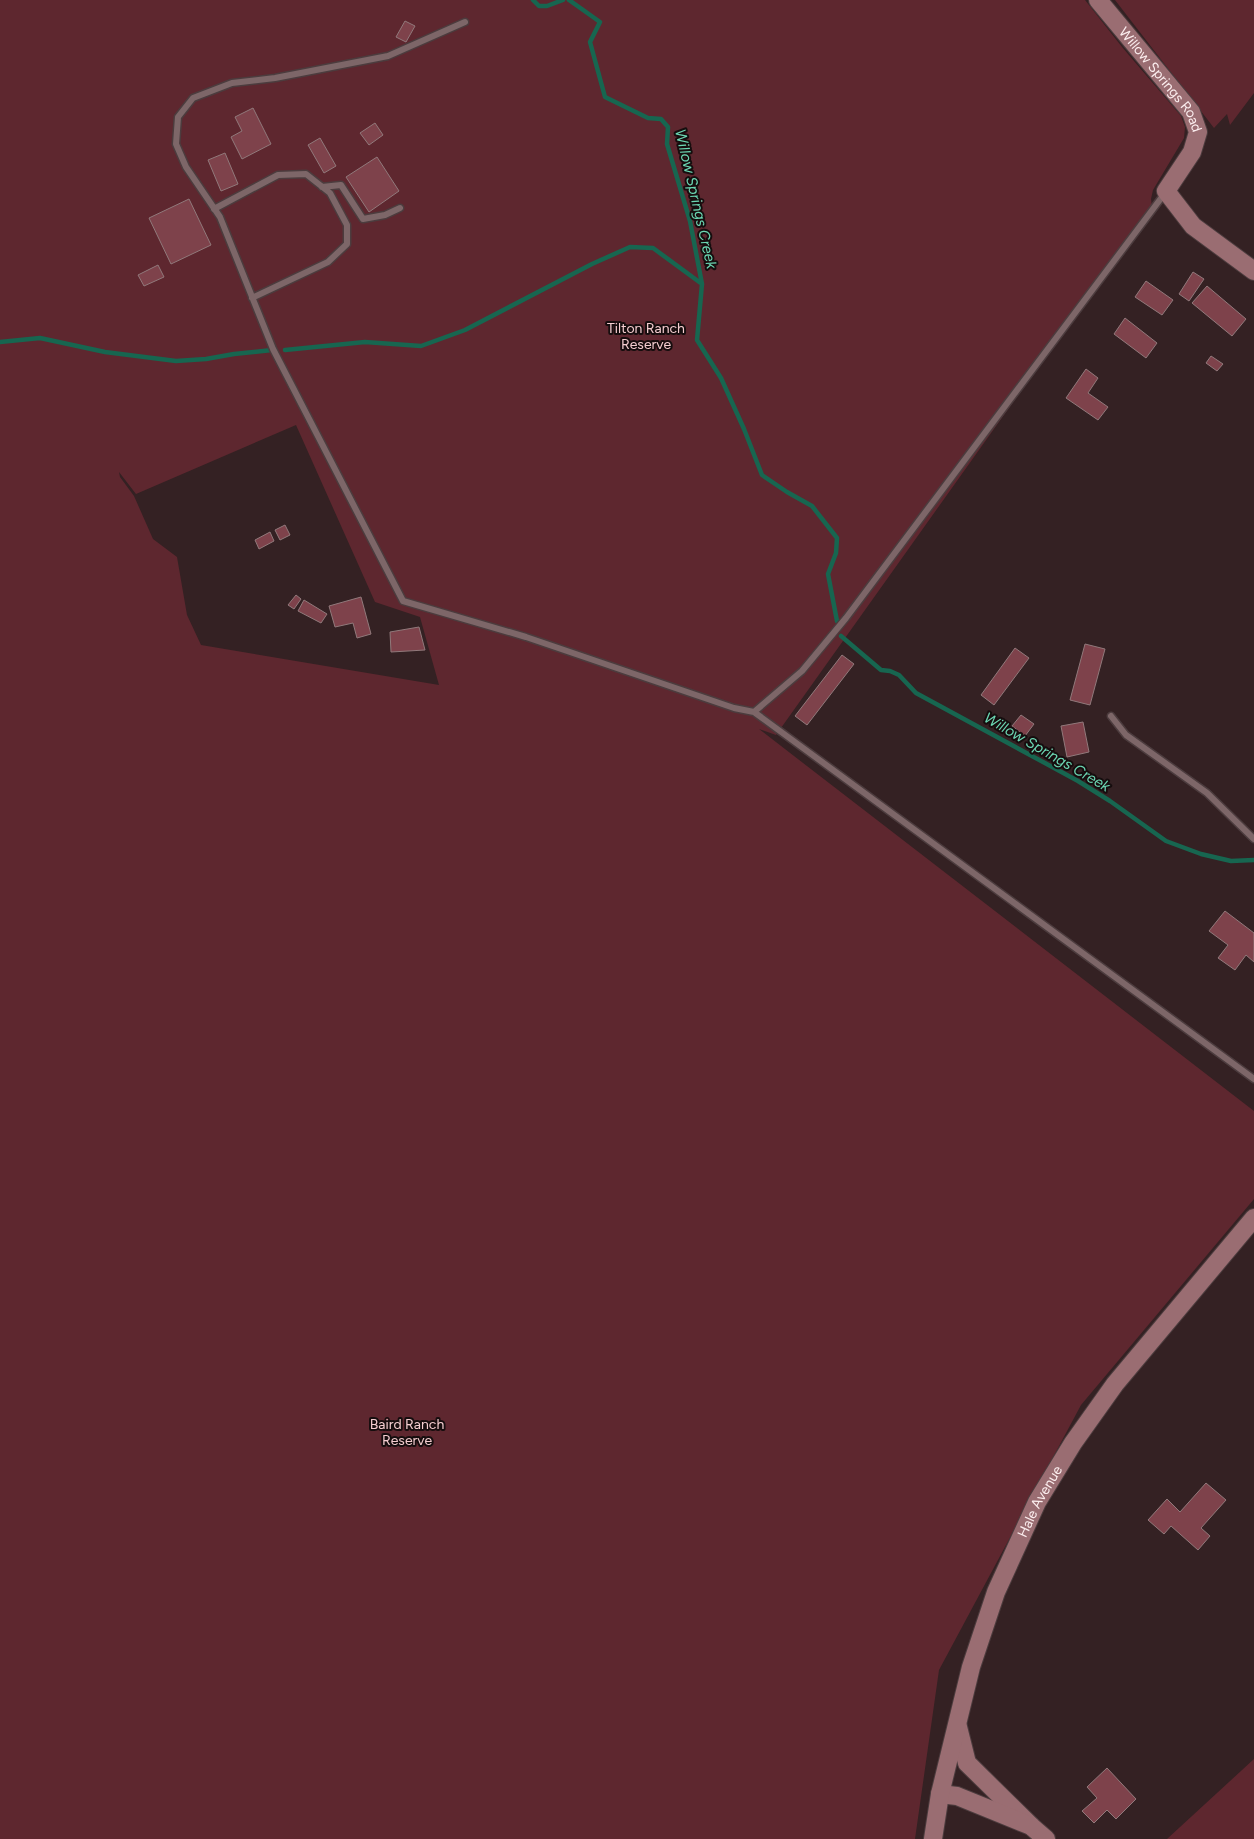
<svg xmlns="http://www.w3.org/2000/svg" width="1254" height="1839" font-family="Figtree,sans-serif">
	<rect width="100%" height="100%" fill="#342123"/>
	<path fill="#5e272f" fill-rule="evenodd" d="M0 0H1085L1122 47 1181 116 1185 127 1184 138 1153 190 1151 199 1152 207 776 735 759 729 1254 1111V1199L1081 1405 939 1670 915 1839H0ZM296 425 375 602 420 617 439 685 201 645 187 615 177 557 153 539 134 496 120 477 119 472 136 494Z
		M1115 0H1254V93L1230 125 1227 114 1214 128Z
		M1254 1759V1839H1167Z"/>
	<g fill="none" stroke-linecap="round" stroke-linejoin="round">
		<path stroke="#176650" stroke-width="4.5" d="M533 0 539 6H547L563 0
			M569 0 600 22 590 42 605 97 648 118 661 119 668 127 667 144 690 221 702 284 697 340 721 378 744 429 762 475 787 492 812 506 837 538 836 553 828 574 837 621
			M0 342 40 338 105 352 176 361 206 359 234 354 272 350
			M285 350 365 342 421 346 465 330 592 264 630 247 653 248 702 284
			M841 636 881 670 890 671 899 675 916 693 1078 781 1110 801 1166 841 1201 854 1231 861 1254 860"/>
	</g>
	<path fill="#7e424b" stroke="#91797b" d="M405 21 415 26 406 42 396 37Z
		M253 108 271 144 242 159 231 137 242 131 235 117Z
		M375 123 383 135 369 145 360 133Z
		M320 138 336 166 324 173 308 145Z
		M225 153 238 184 221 191 208 160Z
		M377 157 399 191 369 212 346 177Z
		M189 199 211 245 171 264 149 218Z
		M158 265 164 277 144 286 138 275Z
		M1193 272 1204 279 1189 301 1179 294Z
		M1146 281 1173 300 1162 315 1135 297Z
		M1207 286 1246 319 1232 336 1192 303Z
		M1125 318 1157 343 1146 358 1114 334Z
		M1211 356 1223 364 1217 371 1206 363Z
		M1086 369 1098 378 1088 393 1108 407 1098 420 1066 398Z
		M285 525 290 535 280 540 275 530Z
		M270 532 274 541 259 549 255 540Z
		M296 595 301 599 294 609 288 605Z
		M361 597 371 634 357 638 353 623 335 627 329 606Z
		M304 600 327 614 321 623 298 611Z
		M419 627 425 650 391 652 390 632Z
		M1085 644 1105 649 1090 705 1070 700Z
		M1015 648 1029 658 994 705 981 695Z
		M842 655 854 664 807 725 795 716Z
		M1021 715 1034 724 1025 736 1012 726Z
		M1083 722 1089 752 1067 757 1061 726Z
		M1225 911 1254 933V962L1246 955 1235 970 1218 958 1228 945 1209 931Z
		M1206 1483 1226 1500 1201 1528 1210 1536 1198 1550 1171 1526 1164 1534 1148 1520 1167 1499 1180 1512Z
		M1107 1768 1136 1799 1116 1819 1107 1810 1094 1823 1082 1811 1097 1798 1087 1787Z"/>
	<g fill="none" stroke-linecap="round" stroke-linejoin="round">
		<defs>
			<path id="lane" d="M465 22 388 56 275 78 232 83 193 98 178 117 176 144 186 167 220 217 273 349 403 601 526 637 734 708 754 712 1254 1079
				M322 187 341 185 363 219 385 215 400 208
				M214 209 278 175 306 174 330 193 347 225V244L328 262 252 298
				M754 712 802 671 846 618 1165 193
				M1111 716 1126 735 1207 793 1254 839"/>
			<g id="secondary">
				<path id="s1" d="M1098 0 1191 112 1198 132 1192 152 1166 191 1193 226 1254 271"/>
				<path d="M958 1727 967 1763 1031 1826"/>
				<path d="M940 1794 957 1796 1031 1826 1046 1839"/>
				<path id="s2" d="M933 1839 940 1794 971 1667 996 1592 1037 1502 1073 1443 1115 1384 1254 1218"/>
			</g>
		</defs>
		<use href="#lane" stroke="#4c3c3e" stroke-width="9"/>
		<use href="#secondary" stroke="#4c3c3e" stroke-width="20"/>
		<use href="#lane" stroke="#7d6668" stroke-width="6"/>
		<use href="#secondary" stroke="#9a6d72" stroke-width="18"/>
	</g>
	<g text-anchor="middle" stroke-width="4" stroke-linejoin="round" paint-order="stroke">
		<g font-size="14" fill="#fceeef" stroke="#160d0e">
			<text dy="5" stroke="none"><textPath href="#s1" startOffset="102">Willow Springs Road</textPath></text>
			<text dy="5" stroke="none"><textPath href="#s2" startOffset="356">Hale Avenue</textPath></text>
		</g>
		<g font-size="14" fill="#f5cdd0" stroke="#160d0e">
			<text x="646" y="333">Tilton Ranch<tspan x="646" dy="16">Reserve</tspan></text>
			<text x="407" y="1429">Baird Ranch<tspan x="407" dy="16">Reserve</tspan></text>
		</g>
		<g font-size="15" font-style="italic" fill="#6cd7b3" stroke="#160d0e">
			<text transform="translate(696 199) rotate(77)" y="5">Willow Springs Creek</text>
			<text transform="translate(1047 752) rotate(30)" y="5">Willow Springs Creek</text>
		</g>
	</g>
</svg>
